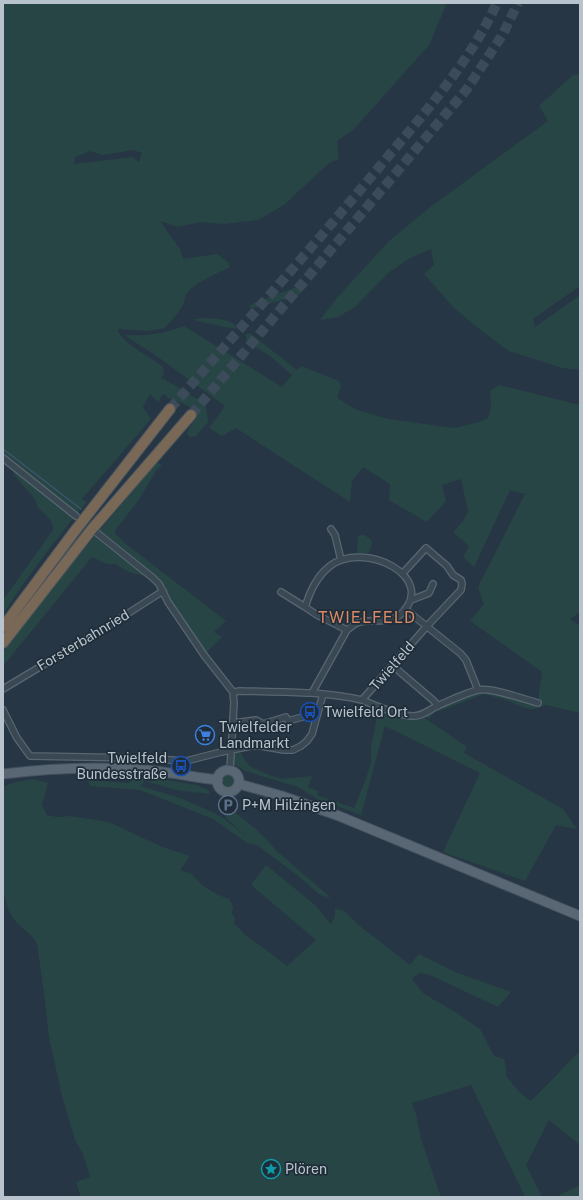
<svg xmlns="http://www.w3.org/2000/svg" width="583" height="1200" font-family="'Public Sans',sans-serif">
	<rect width="100%" height="100%" fill="#263644"/>
	<path fill="#284545" fill-rule="evenodd" d="M3 3H447L429 45 353 130 337 141 338 151V160L333 161 328 164 284 205 258 220 223 224 200 222 178 227 160 221 180 249 183 259 217 254 228 262 230 267C216 274 197 281 187 293 185 296 185 299 184 302 180 312 172 320 165 328L147 331 118 329C120 343 152 357 163 367L164 373 161 379H164L197 399 206 408 208 422 196 436 190 437 187 434C189 425 196 422 198 412L182 403 168 398 165 394 162 395 159 402 150 394 143 407 151 419 82 499 87 502C57 537 29 575 3 614V600L53 530V526L49 518 38 507 35 499 13 474 18 470 3 458ZM133 150 142 153 139 162 132 157 74 164 75 157 90 151 103 155Z
		M580 74V286L533 319 535 327 580 295V370L562 368 509 351 478 328 454 308 424 274 434 265 431 249 410 258 388 273 355 307 338 317 320 320 336 299 388 242 429 208 548 121 539 106 573 75Z
		M306 286 299 295 254 308 248 307 256 302 294 288Z
		M203 318C213 319 227 318 235 325V329L197 321 194 319Z
		M184 326 282 387 292 375 269 355 248 343 245 335 250 333 297 370 301 366 339 381 341 387 337 398 357 410 388 419 454 428 479 422 488 418 491 406 490 391 499 385 580 405V612L570 619 580 626V713L546 705 533 709 525 708 507 700 484 694 434 713 429 719 422 714 478 690 543 704 538 701 542 672 470 621 484 604 478 587 525 494 510 490 474 567 463 557 469 546 453 532 464 520 468 511 461 479 442 485 446 501 427 522 389 500 390 484 363 467 352 481 350 502 236 428 222 436 209 428 225 406 158 357 124 335C147 336 163 334 184 326Z
		M157 462 162 465 156 471 138 501 114 532 126 544 226 621 214 632 222 637 204 655 153 578 129 572 115 564H107L92 557 3 666V653L30 614Z
		M361 535H365L372 541 371 548 368 553H357L358 536Z
		M378 712 407 719 422 716 467 747 464 753 563 809 577 829 556 825 525 881 443 852 480 773 385 726 361 815 317 799 298 787 245 771 233 763 234 755 240 752 249 766 269 775 281 779 312 776 308 787 319 791 317 795 354 808 366 779 371 762V747Z
		M220 781a8 8 0 1 1 16 0a8 8 0 1 1-16 0Z
		M135 775 197 785 208 790 210 794 176 790 145 781 140 786 180 798 201 807 222 817 248 838 227 819 223 810 231 809 257 830 278 852 331 898 320 895 297 875 257 845 247 843 213 819 140 790 90 786 88 780 129 783Z
		M33 779 48 783 42 805 47 815 57 817 69 816 109 822 162 847 190 856 180 870C195 874 191 874 201 884 208 890 220 896 229 899L233 907 232 913 235 918 234 923 245 935 265 949 287 966 316 940 251 885 266 865 315 905 331 924 335 917V909L343 910 360 926 410 965 419 954 455 972 511 992 498 1007 430 975 419 973 412 979 424 994 457 1013 480 1029 494 1056 504 1059 506 1068V1076L520 1093 531 1101 580 1051V1145L549 1120 526 1165 542 1197H525L471 1085 412 1103 416 1114 421 1139 441 1197H81L76 1182 90 1177 83 1154 75 1140 62 1096 49 1037 44 993 37 944C31 931 17 927 11 915 0 896 3 866 3 845 3 826 3 806 3 787L12 783Z
		M580 1185V1197H555Z"/>
	<g fill="none" stroke-linecap="round" stroke-linejoin="round">
		<path stroke="#39556b" stroke-width="1.5" d="M3 449 81 509"/>
		<path stroke="#3c4b59" stroke-width="10" stroke-dasharray="10 5" stroke-linecap="butt" d="M170 409C242 326 315 245 385 160 427 110 469 63 497 3
			M191 415 467 89 503 34 518 3"/>
		<defs>
			<path id="minor" d="M3 458 76 516
				M331 529 335 535 341 560
				M97 533 153 578 159 584 168 602 204 655 233 692 234 703 230 770
				M281 592 305 607
				M411 600 429 593 433 584
				M405 609 460 653 466 660 478 690
				M393 666 434 701 438 706
				M3 689 105 628 163 591
				M233 692 240 691C281 692 322 691 362 700L427 626 461 590 462 584 461 580 453 575 447 566 426 548 403 573
				M312 693 347 630 317 615 305 607C310 592 316 577 330 566 364 540 439 577 401 614 389 626 371 617 357 623 354 624 350 628 347 630
				M362 700C376 706 397 715 412 716 421 717 429 710 437 706 449 701 465 693 478 690 491 687 523 699 538 703
				M3 710 17 738 30 756 139 758 186 761 221 752 251 746H261L284 750H293L301 746 307 741 312 734 323 694
				M233 723 256 720 263 724 286 717 288 721 313 714"/>
			<path id="primary" d="M217 781a11 11 0 1 1 22 0a11 11 0 1 1-22 0Z
				M3 774C50 768 97 766 144 770 169 772 193 777 218 780
				M239 784 282 796 339 816 580 916"/>
			<path id="motorway" d="M3 627 74 532 170 409
				M3 643 92 529 191 415"/>
		</defs>
		<use href="#minor" stroke="#596671" stroke-width="8"/>
		<use href="#primary" stroke="#44515d" stroke-width="11"/>
		<use href="#motorway" stroke="#45535e" stroke-width="12"/>
		<use href="#minor" stroke="#3a4853" stroke-width="5.5"/>
		<use href="#primary" stroke="#586773" stroke-width="9"/>
		<use href="#motorway" stroke="#7a6857" stroke-width="10"/>
	</g>
	<defs>
		<symbol id="bus-ring" viewBox="-11 -11 22 22"><circle r="9.5" fill="#1f2d39" stroke="#1a4fb4" stroke-width="1.5"/><path d="M-5-6H5V4H4V6H2V4H-2V6H-4V4H-5ZM-3.5-4V0h7V-4ZM-3.5 1.2v1.5H-2V1.2ZM2 1.2v1.5H3.5V1.2Z" fill="#1a4fb4"/></symbol>
		<symbol id="supermarket-ring" viewBox="-11 -11 22 22"><circle r="9.5" fill="#1f2d39" stroke="#3f7fe0" stroke-width="1.5"/><path d="M-6-5.5h2.5l.6 2H6L4.5 2H-2.5L-4.4-4H-6ZM-1.5 3.2a1.3 1.3 0 1 0 .1 0ZM3 3.2a1.3 1.3 0 1 0 .1 0Z" fill="#3f7fe0"/></symbol>
		<symbol id="parking-ring" viewBox="-11 -11 22 22"><circle r="9.5" fill="#1f2d39" stroke="#5c6f8a" stroke-width="1.5"/><path d="M-3.5-5.5H1a3.5 3.5 0 0 1 0 7H-1V5.5H-3.5ZM-1-3.4V-.6H.8a1.4 1.4 0 0 0 0-2.8Z" fill="#5c6f8a"/></symbol>
		<symbol id="sight-ring" viewBox="-11 -11 22 22"><circle r="9.5" fill="#1f2d39" stroke="#0f9aa8" stroke-width="1.5"/><path d="M0-6L1.8-2.2L6-1.7L2.9 1.2L3.7 5.4L0 3.3L-3.7 5.4L-2.9 1.2L-6-1.7L-1.8-2.2Z" fill="#0f9aa8"/></symbol>
	</defs>
	<g fill-rule="evenodd">
		<use href="#bus-ring" x="299" y="701" width="22" height="22"/>
		<use href="#supermarket-ring" x="194" y="724" width="22" height="22"/>
		<use href="#bus-ring" x="170" y="755" width="22" height="22"/>
		<use href="#parking-ring" x="217" y="794" width="22" height="22"/>
		<use href="#sight-ring" x="260" y="1158" width="22" height="22"/>
	</g>
	<g text-anchor="middle" stroke-width="3.5" stroke-linejoin="round" paint-order="stroke">
		<g font-size="14" fill="#b8c3cd" stroke="#1f2d39">
			<text transform="translate(83 640) rotate(-31)" y="5">Forsterbahnried</text>
			<text transform="translate(392 666) rotate(-49)" y="5">Twielfeld</text>
		</g>
		<g font-size="14" fill="#b8c3cd" stroke="#1f2d39" text-anchor="start">
			<text x="324" y="717">Twielfeld Ort</text>
			<text x="219" y="732">Twielfelder<tspan x="219" dy="16">Landmarkt</tspan></text>
			<text x="167" y="763" text-anchor="end">Twielfeld<tspan x="167" dy="16">Bundesstraße</tspan></text>
			<text x="242" y="810">P+M Hilzingen</text>
			<text x="285" y="1174">Plören</text>
		</g>
		<g font-size="16" letter-spacing="1" fill="#db8a65" stroke="#1f2d39">
			<text x="367" y="623">TWIELFELD</text>
		</g>
	</g>
	<rect width="583" height="1200" fill="none" stroke="#b8c3cd" stroke-width="8"/>
</svg>
